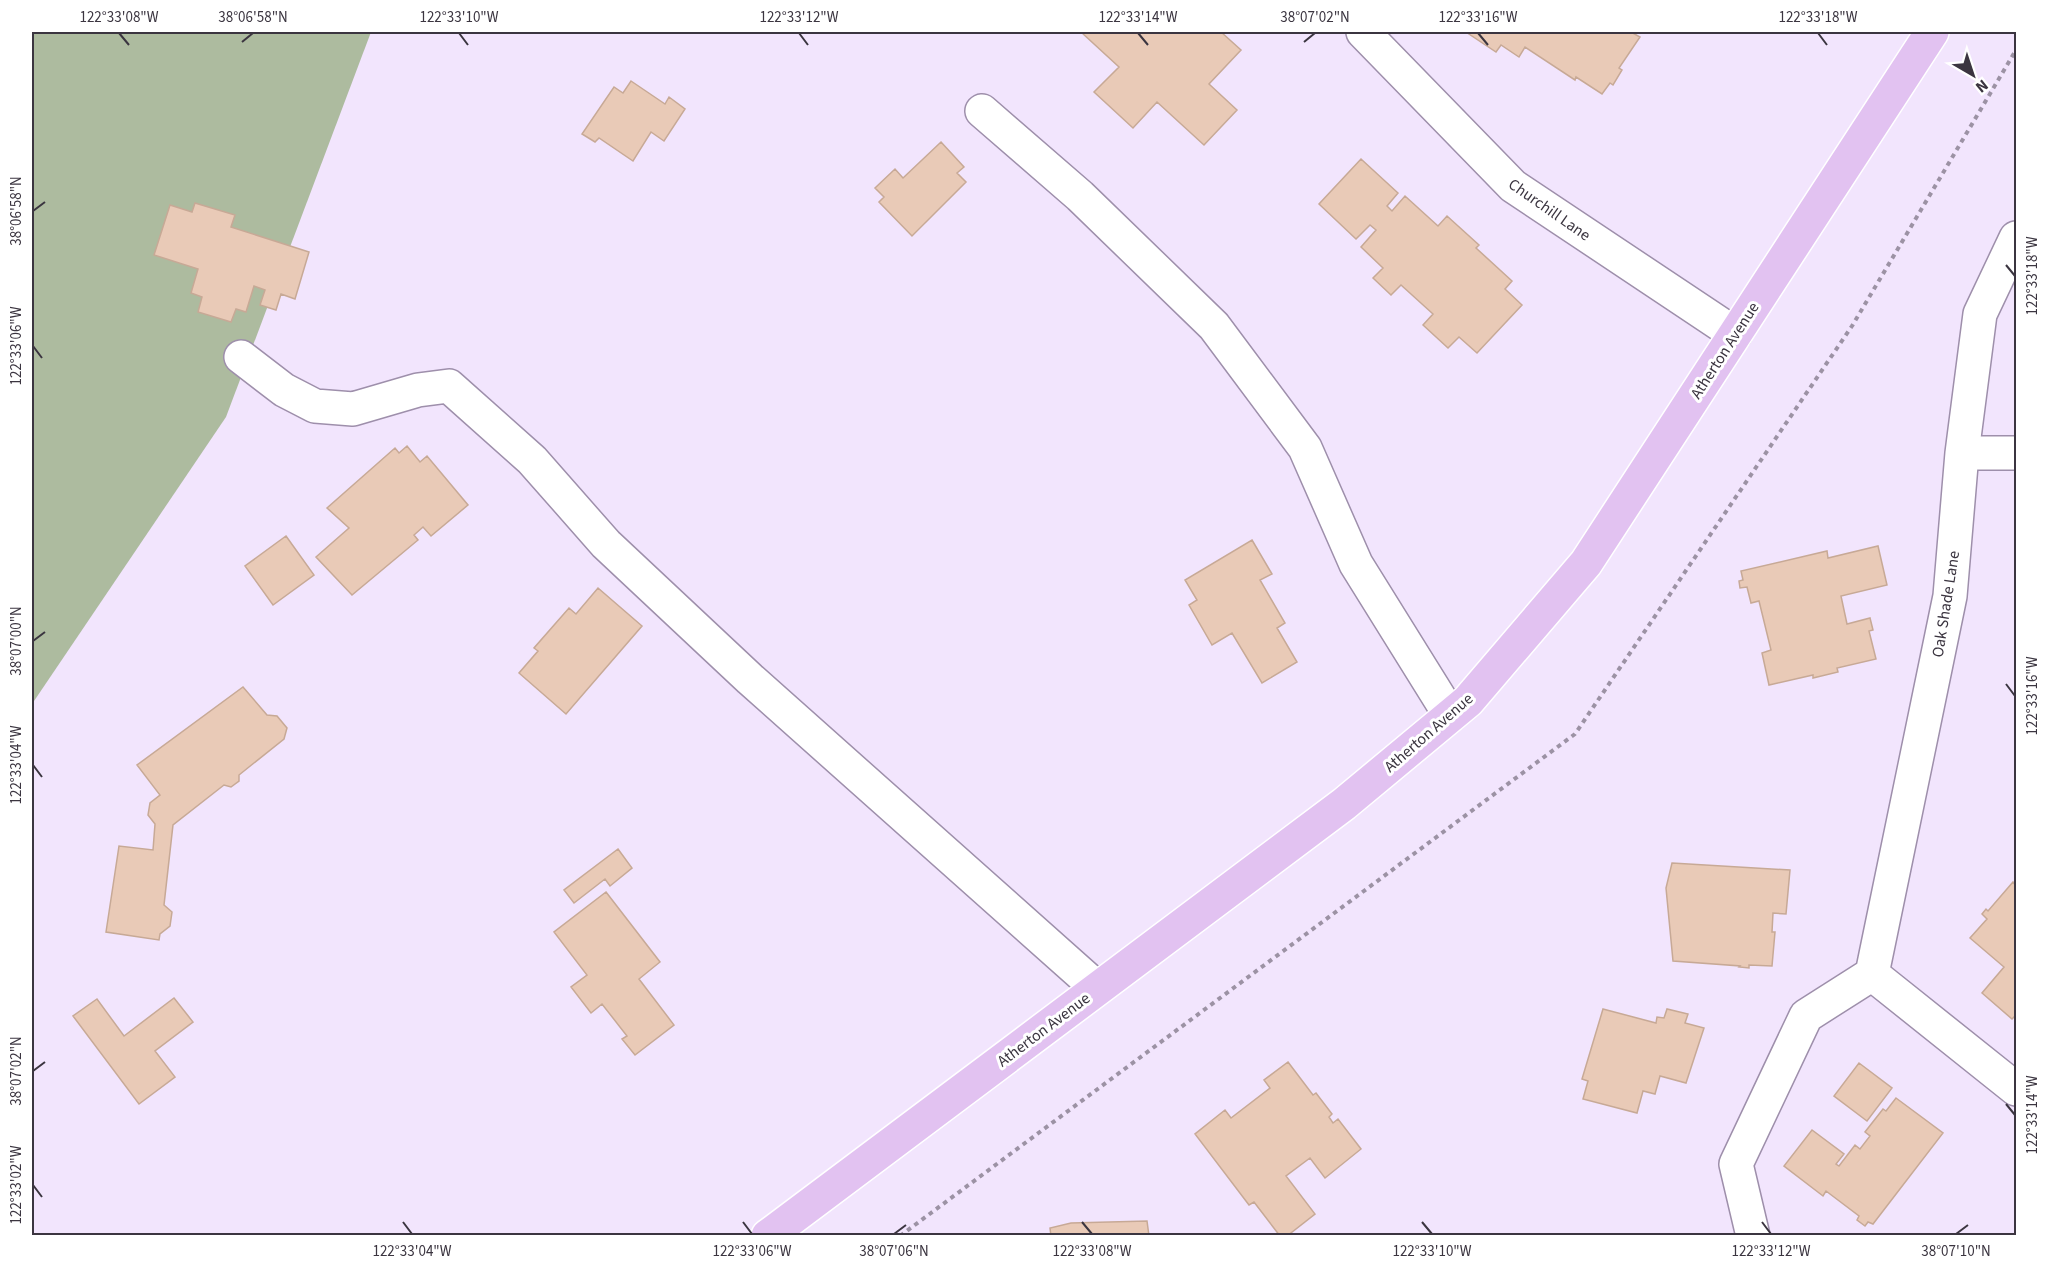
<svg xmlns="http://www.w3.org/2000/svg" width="2048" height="1267" font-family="'Source Sans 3',sans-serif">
	<rect width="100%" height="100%" fill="#f2e5fd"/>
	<path fill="#adbb9f" d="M32 32H371L226 417 32 704Z"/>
	<path fill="#e9cab7" stroke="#c7a996" stroke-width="1.5" d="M1081 32H1221L1241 50 1209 84 1237 110 1204 145 1157 102 1133 128 1094 92 1119 67Z
		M1466 32H1631L1640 37 1619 68 1622 70 1613 85 1610 83 1602 94 1576 77 1575 80 1525 47 1519 57 1501 45 1496 52Z
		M631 81 665 104 669 97 685 109 664 141 651 132 633 161 599 138 595 142 582 134 614 87 623 93Z
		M941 142 964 167 957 173 966 182 912 236 879 202 884 197 875 188 895 169 903 178Z
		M1361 159 1398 193 1387 206 1392 211 1405 196 1438 226 1447 216 1479 245 1476 248 1512 281 1505 289 1522 305 1477 353 1459 337 1448 348 1423 325 1433 314 1401 285 1391 295 1373 278 1383 268 1361 247 1376 230 1370 225 1356 239 1319 204Z
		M195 203 235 215 231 227 309 252 295 299 281 294 276 310 260 305 265 290 254 286 246 312 236 309 231 322 198 312 202 297 191 293 198 269 154 255 170 205 192 212Z
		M407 446 420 462 427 456 468 505 431 536 423 527 414 535 418 540 352 595 316 557 349 528 327 508 395 448 399 453Z
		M286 536 314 575 273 605 245 566Z
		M1252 540 1272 574 1260 580 1285 623 1277 628 1297 662 1262 683 1232 633 1212 645 1189 605 1197 600 1185 580Z
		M1878 546 1887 585 1841 596 1847 624 1870 618 1873 630 1869 631 1876 659 1837 668 1838 672 1813 678V675L1769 685 1762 653 1771 650 1759 601 1751 603 1747 587 1740 588 1739 581 1743 580 1741 571 1827 551 1828 558Z
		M598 588 642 626 566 714 519 673 538 651 534 648 569 608 576 614Z
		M243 687 267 715 277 716 287 728 284 739 239 775V781L231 787 224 785 173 825 164 905 172 912 170 926 160 934 159 940 106 932 119 846 153 850 155 824 148 815 150 803 160 795 137 765Z
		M618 849 632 868 610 886 605 879 574 903 564 890Z
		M1672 863 1790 870 1786 914 1773 913 1772 932H1775L1772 966 1749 965V968L1739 967 1740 966 1673 961 1666 888Z
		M2013 882 2016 886V1015L2012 1019 1982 993 2004 967 1970 938 1987 919 1982 914 1986 909 1988 911Z
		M606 892 660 962 639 979 674 1025 635 1055 622 1039 627 1036 602 1004 591 1013 571 987 587 975 554 932Z
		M174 998 193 1022 155 1051 175 1077 139 1104 73 1016 97 999 124 1036Z
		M1603 1009 1656 1023 1657 1017 1664 1018 1667 1009 1688 1014 1685 1023 1704 1028 1686 1083 1660 1076 1655 1094 1643 1091 1637 1113 1583 1099 1588 1081 1582 1079Z
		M1288 1062 1313 1095 1316 1093 1332 1114 1329 1117 1333 1123 1338 1119 1361 1149 1325 1178 1310 1158 1286 1176 1315 1214 1287 1236H1280L1254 1202 1249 1205 1195 1134 1225 1110 1231 1118 1270 1088 1264 1080Z
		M1859 1063 1892 1088 1867 1121 1834 1096Z
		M1896 1098 1943 1133 1873 1224 1868 1222 1865 1226 1857 1220 1859 1216 1826 1191 1823 1196 1784 1166 1812 1130 1844 1154 1836 1164 1839 1166 1855 1145 1860 1149 1870 1136 1865 1132 1883 1109 1886 1111Z
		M1147 1221 1149 1236H1051L1050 1228 1071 1223Z"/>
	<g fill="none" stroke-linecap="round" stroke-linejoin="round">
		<defs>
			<path id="minor" d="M1363 32 1513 186 1735 334
				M982 111 1080 196 1214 326 1305 448 1356 564 1450 715
				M241 357 284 390 315 406 353 409 418 390 449 386 532 460 606 544 750 679 1097 988
				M1962 453H2016
				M1872 974 1950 596 1962 453 1980 314 2016 238
				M1872 974 2016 1089
				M1753 1236 1736 1164 1806 1016 1872 974"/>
			<path id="major" d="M768 1236 1344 804 1468 701 1586 563 1932 32"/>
		</defs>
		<use href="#minor" stroke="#9e8fab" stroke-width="36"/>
		<use href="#major" stroke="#fff" stroke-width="36"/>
		<path stroke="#9c92a4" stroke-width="4" stroke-dasharray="4.5 4.5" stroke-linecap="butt" d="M900 1236 1575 734 1852 326 2016 50"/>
		<use href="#minor" stroke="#fff" stroke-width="33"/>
		<use href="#major" stroke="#e2c2f1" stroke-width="33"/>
	</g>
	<path fill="none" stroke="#3b3540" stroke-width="2" d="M119 33 129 45M459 33 468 45M799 33 808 45M1138 33 1148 45M1478 33 1488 45M1818 33 1827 45M242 42 253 33M1304 42 1315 33M33 211 45 202M2006 265 2015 276M33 346 42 358M33 641 45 632M2006 684 2015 696M33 765 42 777M33 1071 45 1062M2006 1104 2015 1115M33 1185 42 1197M403 1222 412 1234M743 1222 752 1234M1082 1222 1092 1234M1422 1222 1432 1234M1762 1222 1771 1234M894 1234 906 1225M1956 1234 1968 1225"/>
	<g text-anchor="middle" stroke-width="6" stroke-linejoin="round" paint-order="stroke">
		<g font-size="16" fill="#3b3540" stroke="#fff">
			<text transform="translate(1550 209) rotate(35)" y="6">Churchill Lane</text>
			<text transform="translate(1724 350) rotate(-57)" y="6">Atherton Avenue</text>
			<text transform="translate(1945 604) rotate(-81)" y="6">Oak Shade Lane</text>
			<text transform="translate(1428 732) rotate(-41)" y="6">Atherton Avenue</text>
			<text transform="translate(1043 1029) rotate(-37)" y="6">Atherton Avenue</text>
		</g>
	</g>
	<rect width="2048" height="1267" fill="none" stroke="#ffffff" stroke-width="66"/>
	<g transform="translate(1973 75) rotate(141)" stroke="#ffffff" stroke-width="4.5" paint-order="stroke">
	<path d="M0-4.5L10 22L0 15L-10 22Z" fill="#3b3540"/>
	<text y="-9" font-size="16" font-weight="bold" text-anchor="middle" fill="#3b3540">N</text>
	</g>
	<rect x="33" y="33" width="1982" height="1201" fill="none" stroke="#3b3540" stroke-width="2"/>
	<g font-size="15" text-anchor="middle" fill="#3b3540">
		<text x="119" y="22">122°33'08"W</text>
		<text x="253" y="22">38°06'58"N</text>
		<text x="459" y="22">122°33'10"W</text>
		<text x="799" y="22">122°33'12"W</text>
		<text x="1138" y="22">122°33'14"W</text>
		<text x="1315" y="22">38°07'02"N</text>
		<text x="1478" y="22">122°33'16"W</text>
		<text x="1818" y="22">122°33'18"W</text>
		<text transform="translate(16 211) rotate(-90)" y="5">38°06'58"N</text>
		<text transform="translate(2032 276) rotate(-90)" y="5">122°33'18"W</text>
		<text transform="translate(16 346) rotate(-90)" y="5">122°33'06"W</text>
		<text transform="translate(16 641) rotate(-90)" y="5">38°07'00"N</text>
		<text transform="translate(2032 696) rotate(-90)" y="5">122°33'16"W</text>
		<text transform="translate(16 765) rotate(-90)" y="5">122°33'04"W</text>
		<text transform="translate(16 1071) rotate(-90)" y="5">38°07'02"N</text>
		<text transform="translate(2032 1115) rotate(-90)" y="5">122°33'14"W</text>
		<text transform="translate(16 1185) rotate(-90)" y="5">122°33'02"W</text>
		<text x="412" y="1256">122°33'04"W</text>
		<text x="752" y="1256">122°33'06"W</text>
		<text x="894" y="1256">38°07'06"N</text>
		<text x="1092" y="1256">122°33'08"W</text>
		<text x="1432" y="1256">122°33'10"W</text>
		<text x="1771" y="1256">122°33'12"W</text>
		<text x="1956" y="1256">38°07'10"N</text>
	</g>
</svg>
